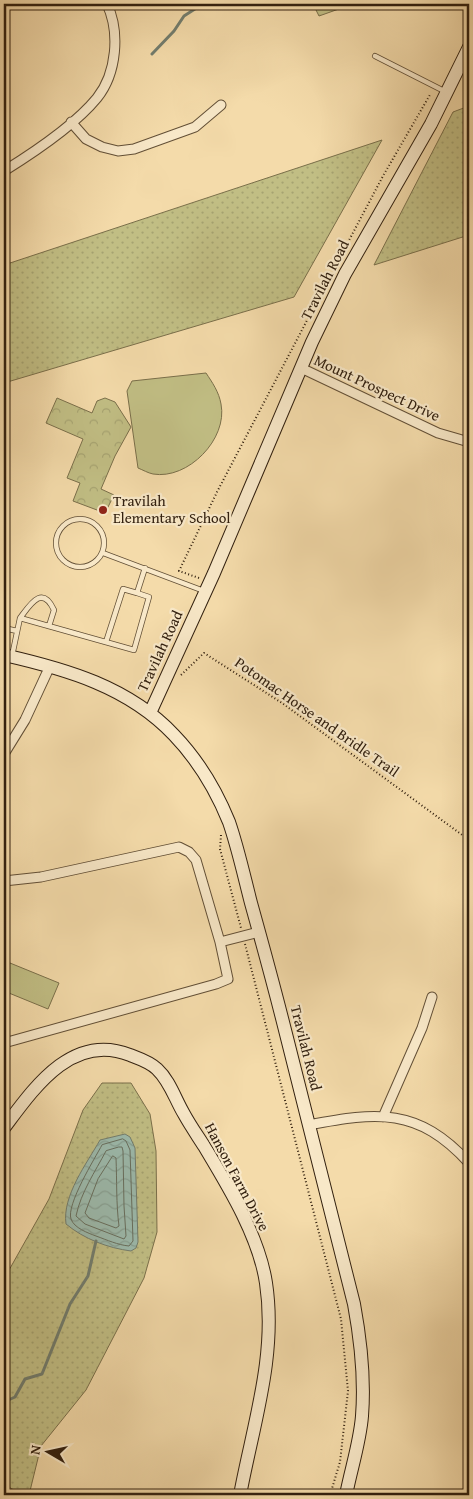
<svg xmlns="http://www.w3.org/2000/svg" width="473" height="1499" font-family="'Gentium Book Plus',serif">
	<defs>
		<pattern id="grass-dots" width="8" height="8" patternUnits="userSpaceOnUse" patternTransform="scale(1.25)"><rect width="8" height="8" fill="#c1be84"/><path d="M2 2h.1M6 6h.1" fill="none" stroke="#a6a371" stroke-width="1.8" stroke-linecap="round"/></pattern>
		<pattern id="forest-crowns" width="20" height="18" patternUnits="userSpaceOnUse" patternTransform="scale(1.25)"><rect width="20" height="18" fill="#c1be84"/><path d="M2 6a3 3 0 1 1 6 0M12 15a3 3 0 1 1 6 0" fill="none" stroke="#a6a371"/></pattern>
		<pattern id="water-waves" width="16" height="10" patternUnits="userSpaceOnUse" patternTransform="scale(1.25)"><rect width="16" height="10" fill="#9cbbae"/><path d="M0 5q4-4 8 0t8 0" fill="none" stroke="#87a094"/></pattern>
	</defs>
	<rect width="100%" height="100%" fill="#f4dbaa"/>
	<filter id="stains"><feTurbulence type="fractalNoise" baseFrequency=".004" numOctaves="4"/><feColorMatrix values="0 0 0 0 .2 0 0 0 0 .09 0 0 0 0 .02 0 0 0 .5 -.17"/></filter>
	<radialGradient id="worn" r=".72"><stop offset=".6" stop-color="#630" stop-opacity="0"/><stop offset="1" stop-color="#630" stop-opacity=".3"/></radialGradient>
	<path fill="url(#grass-dots)" stroke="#7a6f4a" d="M469 106V235L374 265 453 112Z
		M382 140 294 297 4 383V265Z
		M102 1083H131L150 1114 156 1151 157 1232 144 1278 86 1390 41 1446 29 1495H22L4 1484V1279L49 1199 83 1110Z"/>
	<path fill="url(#forest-crowns)" stroke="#7a6f4a" d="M313 4H353L319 16Z
		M57 398 92 413 97 401 105 398 115 402 131 427 115 456 101 489 114 495 105 513 73 501 80 483 67 478 83 439 46 423Z"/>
	<path fill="#c1be84" stroke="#7a6f4a" d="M206 373C212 382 219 392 221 404 228 439 188 480 153 474 148 473 143 470 138 468L127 391 132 381Z
		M10 963 59 983 48 1009 4 991V980Z"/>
	<path fill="url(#water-waves)" stroke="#727d6e" d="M125 1134 130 1137 135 1148 138 1242 136 1248 131 1251C108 1248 84 1239 66 1224 62 1196 87 1163 100 1140Z"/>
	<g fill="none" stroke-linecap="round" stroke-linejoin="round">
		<path stroke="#676e5e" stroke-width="1" d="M123 1139 126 1141 130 1150 133 1241 129 1246C118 1245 107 1240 96 1236 88 1233 74 1228 71 1219 66 1205 95 1158 102 1145Z
			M119 1147H122L123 1151 124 1206 126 1236 124 1239 85 1224 76 1216C81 1192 95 1172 106 1151Z
			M113 1156 116 1158C117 1181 116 1203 119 1226L116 1228 89 1218 85 1213 98 1179Z"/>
		<path stroke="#727d6e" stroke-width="3" d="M152 54 174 31 184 16 198 7 237 5 239 4
			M4 1402 15 1397 25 1379 42 1374 70 1304 88 1276 96 1241"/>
		<defs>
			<path id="lane" d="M375 56 446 92
				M56 543a24 24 0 1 1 48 0a24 24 0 1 1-48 0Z
				M103 553 204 591
				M20 618C30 605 42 584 54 610L49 626
				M4 628 17 631
				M106 642 123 589 137 593
				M12 656 20 618 134 650 149 597 137 593 145 568"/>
			<path id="street" d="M4 5 6 4
				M71 122 86 139 102 147 118 151 134 149 195 127 221 105
				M4 171C33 153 75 125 97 98 117 73 120 32 107 4
				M301 368 438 433 469 442
				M4 754 25 720 50 666
				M4 881 41 877 179 847 189 852 196 860 220 942
				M4 1043 216 984 228 979 220 942 259 932
				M383 1117 422 1028 432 997
				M309 1125C377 1112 418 1107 469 1163"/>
			<path id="secondary" d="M4 655C66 669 129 687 174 735 198 760 216 790 229 822 238 848 244 876 251 903 263 946 275 990 286 1034 309 1124 331 1214 354 1304 361 1342 365 1378 362 1416 360 1442 351 1469 346 1495
				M150 713 214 573 312 342 345 274 431 124 469 47
				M4 1128C34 1088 72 1032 130 1055 138 1058 150 1062 157 1069 170 1081 175 1099 184 1114 190 1125 197 1135 204 1146 228 1186 259 1236 266 1283 277 1355 253 1425 240 1495"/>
		</defs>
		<use href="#lane" stroke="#624f36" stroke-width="6"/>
		<use href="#street" stroke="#624f36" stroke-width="11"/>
		<use href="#secondary" stroke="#32200f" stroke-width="14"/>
		<path stroke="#32200f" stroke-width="2" stroke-dasharray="1 2.5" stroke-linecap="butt" d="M465 36 469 27
			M346 246 383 176 431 93
			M199 578 179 571 217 492 324 288
			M181 675 204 653 282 703 469 840
			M221 835 220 849 241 928
			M245 944 341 1319 348 1391 340 1462 330 1495"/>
		<use href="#lane" stroke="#f8e8c8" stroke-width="4.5"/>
		<use href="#street" stroke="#f8e8c8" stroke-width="9"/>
		<use href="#secondary" stroke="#f8e8c8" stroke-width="12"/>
	</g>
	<circle fill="#8f2418" stroke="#f8e8c8" stroke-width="2" cx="103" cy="510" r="5"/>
	<g text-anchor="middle" stroke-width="4.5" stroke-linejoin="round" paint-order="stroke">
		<g font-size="15" fill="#32200f" stroke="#f8e8c8">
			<text transform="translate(325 280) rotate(-63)" y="5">Travilah Road</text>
			<text transform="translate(377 388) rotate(25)" y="5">Mount Prospect Drive</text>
			<text transform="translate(160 651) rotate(-65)" y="5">Travilah Road</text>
			<text transform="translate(317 717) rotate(35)" y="5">Potomac Horse and Bridle Trail</text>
			<text transform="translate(306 1048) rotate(76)" y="5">Travilah Road</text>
			<text transform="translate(237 1177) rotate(62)" y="5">Hanson Farm Drive</text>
		</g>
		<g font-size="15" fill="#32200f" stroke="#f8e8c8" text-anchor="start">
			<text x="113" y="506">Travilah<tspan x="113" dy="17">Elementary School</tspan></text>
		</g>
	</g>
	<rect width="473" height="1499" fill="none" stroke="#f4dbaa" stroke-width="20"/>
	<rect x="5" y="5" width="463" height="1489" fill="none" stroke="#32200f" stroke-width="2.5"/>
	<rect x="10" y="10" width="453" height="1479" fill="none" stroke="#32200f"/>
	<g transform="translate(48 1452) rotate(279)" stroke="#f8e8c8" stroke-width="4" paint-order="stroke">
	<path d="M0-4L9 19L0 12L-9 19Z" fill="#32200f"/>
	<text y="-8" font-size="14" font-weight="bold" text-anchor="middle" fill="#32200f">N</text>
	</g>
	<rect width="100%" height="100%" filter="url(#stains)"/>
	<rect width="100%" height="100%" fill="url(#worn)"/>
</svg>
